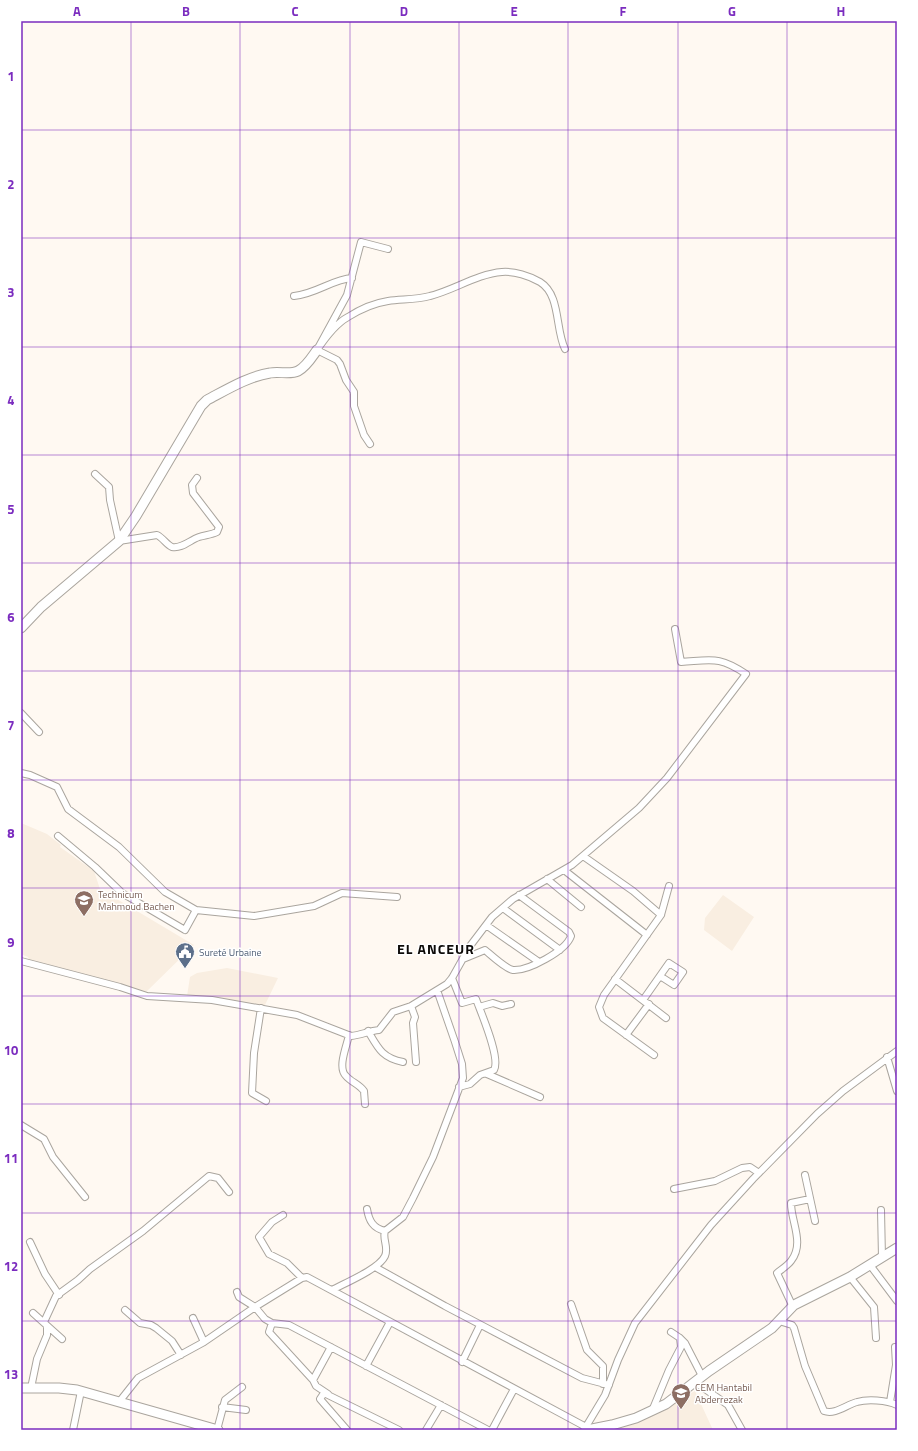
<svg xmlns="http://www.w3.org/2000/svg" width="918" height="1451" font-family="'Titillium Web',sans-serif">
	<rect width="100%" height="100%" fill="#fff9f2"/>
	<path fill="#f9eee1" d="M21 823 47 834 61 845 60 847 94 871 100 889 194 945 144 994 138 990 113 982 29 960 28 957 21 954Z
		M723 895 754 917 732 951 704 930 705 918Z
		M227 968 278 978 264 1007 187 996 190 977 197 973Z
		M695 1391 713 1430H616L628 1425Z"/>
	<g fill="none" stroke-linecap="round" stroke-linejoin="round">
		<defs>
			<path id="street" d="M388 249 361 242 347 295 317 350C325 338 335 324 348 317 359 310 375 303 388 301 402 299 416 300 430 296 454 290 477 274 502 272 514 271 530 276 540 282 561 295 555 329 565 349
				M294 296C316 294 333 279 352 278
				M317 350 337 360 340 364 346 380 354 392V406L364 435 370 444
				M95 474 109 487 110 500 119 541 157 535C163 538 167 545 172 547 182 549 190 540 199 537 205 535 211 535 217 532L219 527 193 493 192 485 197 478
				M21 713 39 732
				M21 773 30 775 57 787 68 809 119 847 165 892 196 910 185 930 122 893 95 867 58 836
				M583 856 633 891 661 915
				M564 870 647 935
				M547 879 581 907
				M503 908 560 950
				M196 910 254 916 314 906 342 893 397 897
				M486 925 539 962
				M463 959 485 950C491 955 506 969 513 970 528 971 566 951 571 936L569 932 519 895
				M21 961 120 987 147 996 212 1000 297 1015 351 1036C361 1035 369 1031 379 1030L393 1012 411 1006 447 984 452 978 470 946 492 917 513 899 572 865 639 808 667 778 746 674C719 656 713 660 681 662L675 629
				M452 978 462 1003 476 999C481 1013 501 1058 494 1070L480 1075 470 1084 459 1087
				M615 979 666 1018
				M643 1000 669 963 683 972 674 985 660 976
				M411 1006 415 1017 413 1023 416 1062
				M479 1007 493 1003 502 1006 511 1004
				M261 1008 254 1053 252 1093 266 1101
				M368 1031C378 1048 382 1058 403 1062
				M349 1035C347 1045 337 1068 346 1076 351 1082 359 1084 364 1091L365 1104
				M626 1035 649 1004
				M654 1055 603 1018 599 1007 604 995 661 915 669 886
				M887 1057 897 1091
				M487 1074 540 1097
				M21 1125 44 1139 53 1157 85 1197
				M805 1175 815 1221
				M674 1189 715 1181 742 1168 750 1167 759 1173
				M367 1209C369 1221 373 1228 385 1231
				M881 1210 882 1258
				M283 1215 272 1222 259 1237 269 1254 287 1263 302 1278
				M30 1242 45 1274 59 1295
				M870 1265 897 1301
				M375 1267 445 1306 582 1378 609 1385
				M850 1277 874 1307 876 1338
				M332 1290C345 1283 379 1269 385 1256 389 1247 382 1239 385 1231L403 1217 413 1198 433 1157 463 1078 462 1064 455 1042 437 990
				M237 1292 239 1297 255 1307 265 1319 272 1323 289 1325 488 1430
				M571 1304 587 1350 603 1366V1384
				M793 1307 777 1273C782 1269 787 1266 791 1261 805 1243 791 1222 791 1203L810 1199
				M125 1310 140 1323 151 1325 156 1328 172 1341 181 1355
				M33 1313 62 1339
				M193 1318 204 1342
				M779 1321 792 1325 794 1328 805 1366 824 1411C835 1415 846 1405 857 1402 867 1399 887 1400 897 1405
				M44 1322 56 1296 78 1280 90 1269 143 1231 209 1176 218 1178 229 1192
				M272 1323 269 1332 313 1380
				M680 1338 685 1343 702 1376
				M462 1362 480 1325
				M366 1366 390 1322
				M695 1382 728 1405 742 1430
				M31 1388 37 1359 47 1335V1326
				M328 1394 316 1386 313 1380 331 1347
				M119 1402 138 1378 204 1342 255 1307 302 1278 307 1277 586 1427
				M890 1402 896 1365 895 1347
				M222 1407 246 1410
				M652 1411 669 1370 681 1347 680 1338 671 1332
				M73 1430 81 1391
				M217 1430 225 1400 242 1387
				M347 1430 320 1399 324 1393 399 1430
				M426 1430 441 1405
				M492 1430 514 1389
				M584 1430 605 1395 618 1360 635 1323 711 1225 753 1179 817 1114 843 1091 897 1051"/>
			<path id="secondary" d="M21 628 41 607 119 541 136 516 201 406 207 400C226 390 249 376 270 373 279 371 290 375 298 371 306 367 312 357 317 350
				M21 1388H59L77 1390 218 1430
				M587 1430 612 1425 636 1418 666 1404 709 1371 772 1328 794 1305 850 1277 897 1248"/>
		</defs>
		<use href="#street" stroke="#aaa59e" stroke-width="8"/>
		<use href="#secondary" stroke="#aaa59e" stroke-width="11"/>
		<use href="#street" stroke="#fff" stroke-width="6"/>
		<use href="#secondary" stroke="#fff" stroke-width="9"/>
	</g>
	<path fill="none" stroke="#7b2cbf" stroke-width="1" stroke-opacity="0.55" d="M131 21V1430M240 21V1430M350 21V1430M459 21V1430M568 21V1430M678 21V1430M787 21V1430M21 130H897M21 238H897M21 347H897M21 455H897M21 563H897M21 671H897M21 780H897M21 888H897M21 996H897M21 1104H897M21 1213H897M21 1321H897"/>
	<defs>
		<symbol id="school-pin" viewBox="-11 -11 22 30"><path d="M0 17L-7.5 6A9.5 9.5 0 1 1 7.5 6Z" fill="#8d6e63" stroke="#fff"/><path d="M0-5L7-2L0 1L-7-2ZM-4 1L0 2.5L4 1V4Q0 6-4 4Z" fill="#fff"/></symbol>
		<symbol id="civic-pin" viewBox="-11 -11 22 30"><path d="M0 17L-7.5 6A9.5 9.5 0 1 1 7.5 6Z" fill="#5c6f8a" stroke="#fff"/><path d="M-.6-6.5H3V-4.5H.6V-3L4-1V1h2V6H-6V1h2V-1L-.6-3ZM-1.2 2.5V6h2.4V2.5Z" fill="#fff"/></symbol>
	</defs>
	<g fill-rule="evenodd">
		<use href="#school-pin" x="73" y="889" width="22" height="30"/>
		<use href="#civic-pin" x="174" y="941" width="22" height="30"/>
		<use href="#school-pin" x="670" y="1382" width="22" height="30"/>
	</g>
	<g text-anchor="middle" stroke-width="3" stroke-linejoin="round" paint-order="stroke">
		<g font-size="10" fill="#785e54" stroke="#fff" text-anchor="start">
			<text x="98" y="898">Technicum<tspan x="98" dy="12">Mahmoud Bachen</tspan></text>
			<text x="695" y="1391">CEM Hantabil<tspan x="695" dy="12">Abderrezak</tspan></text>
		</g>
		<g font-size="10" fill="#4e5e75" stroke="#fff" text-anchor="start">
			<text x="199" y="956">Sureté Urbaine</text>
		</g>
		<g font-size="14" font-weight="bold" letter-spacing="1" fill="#0d0b09" stroke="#fff">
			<text x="436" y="954">EL ANCEUR</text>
		</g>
	</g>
	<rect width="918" height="1451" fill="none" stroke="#ffffff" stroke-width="44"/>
	<rect x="22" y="22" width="874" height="1407" fill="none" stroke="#7b2cbf" stroke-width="1.5"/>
	<g font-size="13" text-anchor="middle" font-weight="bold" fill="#7b2cbf">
		<text x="77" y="16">A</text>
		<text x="186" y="16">B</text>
		<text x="295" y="16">C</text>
		<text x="404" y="16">D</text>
		<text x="514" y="16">E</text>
		<text x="623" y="16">F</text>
		<text x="732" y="16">G</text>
		<text x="841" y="16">H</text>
		<text x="11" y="81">1</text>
		<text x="11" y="189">2</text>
		<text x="11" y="297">3</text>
		<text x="11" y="405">4</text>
		<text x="11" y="514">5</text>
		<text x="11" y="622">6</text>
		<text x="11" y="730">7</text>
		<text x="11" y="838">8</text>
		<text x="11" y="947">9</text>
		<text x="11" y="1055">10</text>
		<text x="11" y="1163">11</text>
		<text x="11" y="1271">12</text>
		<text x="11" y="1379">13</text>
	</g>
</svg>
